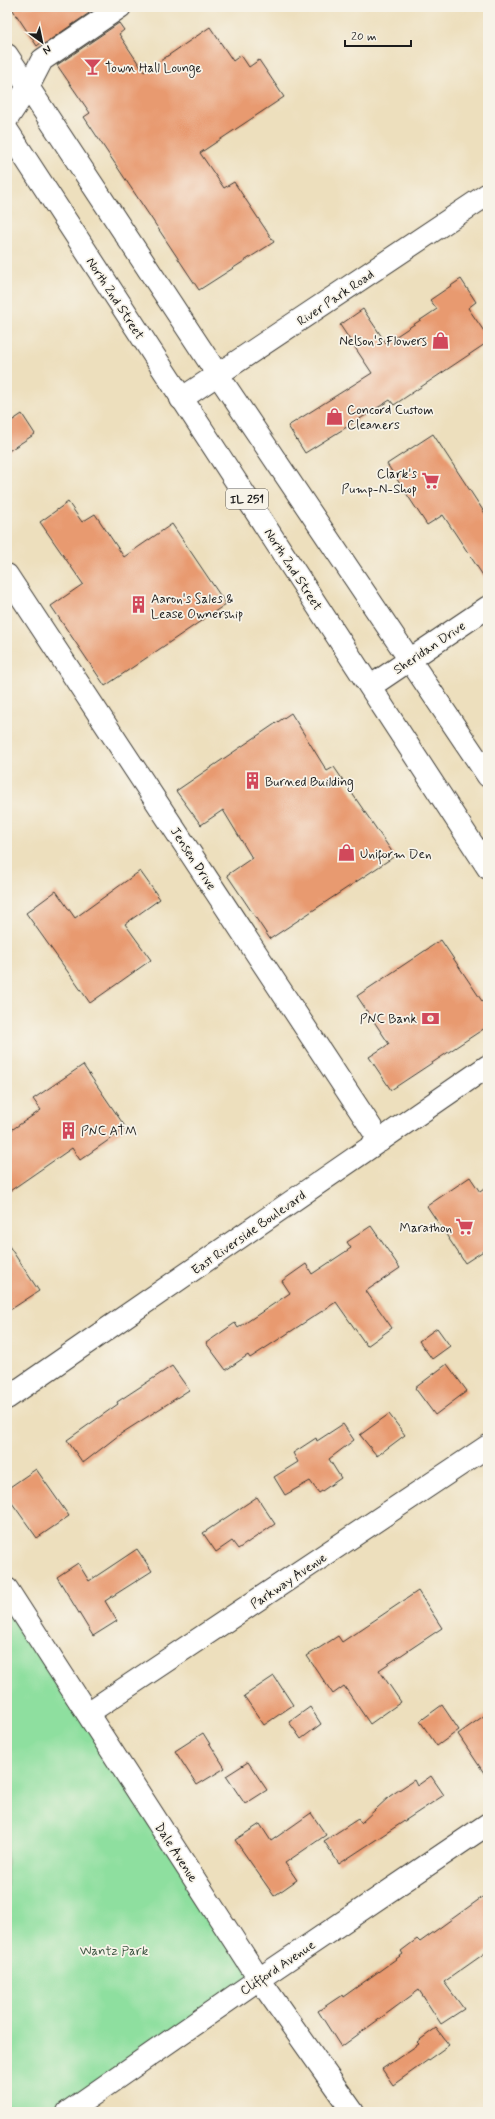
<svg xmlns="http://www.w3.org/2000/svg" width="495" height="2119" font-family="Mynerve,sans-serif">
	<rect width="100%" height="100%" fill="#f7f3e8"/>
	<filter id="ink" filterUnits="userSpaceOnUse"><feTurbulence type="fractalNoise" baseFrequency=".025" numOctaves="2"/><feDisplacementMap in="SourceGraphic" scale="8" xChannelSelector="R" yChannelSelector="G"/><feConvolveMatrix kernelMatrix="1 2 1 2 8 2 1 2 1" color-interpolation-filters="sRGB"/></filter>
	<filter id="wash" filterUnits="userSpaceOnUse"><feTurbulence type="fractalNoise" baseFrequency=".012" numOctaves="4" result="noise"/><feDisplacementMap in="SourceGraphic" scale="16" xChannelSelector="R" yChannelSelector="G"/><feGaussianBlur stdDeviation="0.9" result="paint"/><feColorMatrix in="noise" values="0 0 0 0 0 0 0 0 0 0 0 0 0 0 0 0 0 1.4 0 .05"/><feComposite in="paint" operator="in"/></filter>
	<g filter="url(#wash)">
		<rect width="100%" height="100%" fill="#eddfbd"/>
		<path fill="#8edf9f" stroke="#557e5e" d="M7 1590 259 1979 68 2112H7Z"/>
		<g id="blocks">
			<path fill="#e89a6f" d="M11 7H98L44 44 42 42 37 46Z
				M119 23 124 30 119 34 144 72 210 27 233 61 241 55 249 67 259 60 284 97 200 153 224 188 234 182 274 242 199 290 84 117 90 113 57 65Z
				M461 279 476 302 468 308 488 337V342L394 405 390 400 305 453 288 426 372 373 340 325 363 309 386 343 437 309 430 300Z
				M22 414 35 434 7 452V424Z
				M433 434 488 518V583L443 515 427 525 387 464Z
				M68 502 82 522 95 514 124 557 172 524 226 604 105 686 51 606 83 584 40 522Z
				M291 713 327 771 334 767 395 856 270 939 227 875 252 858 223 810 201 825 176 791Z
				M140 871 160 899 125 924 151 960 90 1003 26 913 56 891 75 918Z
				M441 940 488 1010V1026L391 1090 369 1057 389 1044 357 996Z
				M83 1065 126 1128 80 1160 72 1148 7 1193V1133L41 1110 33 1099Z
				M470 1177 480 1192 488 1186V1248L465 1263 427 1206Z
				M371 1226 400 1268 366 1291 392 1328 367 1346 336 1302 250 1358 248 1355 226 1370 206 1343 235 1323 238 1328 290 1293 282 1281 306 1264 312 1274 351 1248 347 1242Z
				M7 1243 39 1291 7 1312Z
				M437 1328 450 1346 432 1359 419 1341Z
				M447 1364 467 1391 435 1415 415 1388Z
				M172 1366 189 1390 119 1435 83 1463 67 1440 118 1404 117 1402Z
				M389 1414 405 1435 377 1456 360 1435Z
				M343 1424 354 1440 329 1459 341 1478 319 1493 310 1481 285 1495 274 1477 298 1462 293 1453 316 1438 317 1441Z
				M36 1469 69 1516 37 1538 7 1496V1489Z
				M257 1497 275 1524 238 1549 232 1541 216 1552 203 1533Z
				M137 1549 152 1571 105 1601 117 1621 93 1636 57 1577 78 1563 89 1581Z
				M418 1591 442 1628 379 1670 401 1702 370 1724 344 1686 333 1694 307 1656 338 1636 342 1642Z
				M274 1676 293 1705 264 1725 244 1696Z
				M442 1705 459 1730 437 1746 420 1721Z
				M310 1707 321 1724 301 1739 289 1722Z
				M488 1713V1779L458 1734Z
				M203 1733 225 1768 197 1785 175 1751Z
				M248 1762 267 1790 245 1804 226 1776Z
				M431 1776 444 1795 339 1864 324 1841 358 1819 361 1823 390 1796 414 1780 417 1786Z
				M311 1813 326 1835 285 1863 297 1880 274 1896 235 1840 260 1824 271 1841Z
				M488 1893V1951L444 1982 464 2009 441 2024 419 1990 341 2047 318 2011 342 1995 343 1997 403 1954 401 1951 417 1939 420 1942Z
				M436 2028 449 2045 393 2085 382 2069 419 2044 417 2042Z"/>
		</g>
	</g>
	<g filter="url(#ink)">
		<use href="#blocks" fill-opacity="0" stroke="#3b3934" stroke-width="1"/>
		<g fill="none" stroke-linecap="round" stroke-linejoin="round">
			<defs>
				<path id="minor" d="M7 119 28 87 42 60 120 7
					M181 399 488 194
					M7 575 380 1141
					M371 686 488 607
					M7 1589 259 1979 353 2112
					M88 1713 488 1446
					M68 2112 259 1979 488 1824"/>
				<path id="major" d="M7 55 218 375 488 776
					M7 130 488 868
					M7 1398 488 1066"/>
			</defs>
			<use href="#minor" stroke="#3b3934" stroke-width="24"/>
			<use href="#major" stroke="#3b3934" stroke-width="24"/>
			<use href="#minor" stroke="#fff" stroke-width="22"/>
			<use href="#major" stroke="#fff" stroke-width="22"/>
		</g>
	</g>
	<defs>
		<symbol id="bar-bare" viewBox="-9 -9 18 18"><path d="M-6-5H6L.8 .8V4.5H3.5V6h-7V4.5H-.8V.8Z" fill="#d1495b" stroke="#f7f3e8" stroke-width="2.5" paint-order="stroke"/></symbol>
		<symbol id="shop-bare" viewBox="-9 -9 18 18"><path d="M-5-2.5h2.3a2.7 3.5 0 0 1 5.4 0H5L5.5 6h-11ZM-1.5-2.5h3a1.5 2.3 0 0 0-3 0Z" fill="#d1495b" stroke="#f7f3e8" stroke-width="2.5" paint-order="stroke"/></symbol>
		<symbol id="supermarket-bare" viewBox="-9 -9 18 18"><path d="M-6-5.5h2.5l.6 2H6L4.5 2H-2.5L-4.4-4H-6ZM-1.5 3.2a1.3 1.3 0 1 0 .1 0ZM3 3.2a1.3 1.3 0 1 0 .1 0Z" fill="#d1495b" stroke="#f7f3e8" stroke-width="2.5" paint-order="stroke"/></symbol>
		<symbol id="building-bare" viewBox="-9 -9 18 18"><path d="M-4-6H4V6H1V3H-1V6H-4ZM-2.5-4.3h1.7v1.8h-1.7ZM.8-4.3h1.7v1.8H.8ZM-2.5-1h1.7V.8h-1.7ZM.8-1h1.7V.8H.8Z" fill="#d1495b" stroke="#f7f3e8" stroke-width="2.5" paint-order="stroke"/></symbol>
		<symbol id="bank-bare" viewBox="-9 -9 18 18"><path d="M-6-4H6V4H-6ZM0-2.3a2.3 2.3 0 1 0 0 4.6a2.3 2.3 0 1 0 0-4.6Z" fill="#d1495b" stroke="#f7f3e8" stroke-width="2.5" paint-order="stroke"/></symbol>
	</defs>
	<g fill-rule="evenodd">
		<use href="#bar-bare" x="80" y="54" width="25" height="25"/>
		<use href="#shop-bare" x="428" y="328" width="25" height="25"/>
		<use href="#shop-bare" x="322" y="404" width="25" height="25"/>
		<use href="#supermarket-bare" x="418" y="468" width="25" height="25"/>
		<use href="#building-bare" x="126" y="592" width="25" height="25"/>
		<use href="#building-bare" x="240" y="768" width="25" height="25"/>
		<use href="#shop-bare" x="334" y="840" width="25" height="25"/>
		<use href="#bank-bare" x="418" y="1006" width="25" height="25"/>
		<use href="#building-bare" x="56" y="1118" width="25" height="25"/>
		<use href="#supermarket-bare" x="452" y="1214" width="25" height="25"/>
	</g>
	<g text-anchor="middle" stroke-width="3.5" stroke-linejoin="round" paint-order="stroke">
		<rect fill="#f7f3e8" stroke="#5e5c59" stroke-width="1" x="226" y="489" width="42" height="20" rx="3"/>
		<g font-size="12" font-weight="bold" fill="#1c1c1c">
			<text x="247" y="503">IL 251</text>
		</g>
		<g font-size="13" fill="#1c1c1c" stroke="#f7f3e8" text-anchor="start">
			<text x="105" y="72">Town Hall Lounge</text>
			<text x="427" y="345" text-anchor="end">Nelson's Flowers</text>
			<text x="347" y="414">Concord Custom<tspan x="347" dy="15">Cleaners</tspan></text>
			<text x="417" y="478" text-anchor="end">Clark's<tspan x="417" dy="15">Pump-N-Shop</tspan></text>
			<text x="151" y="603">Aaron's Sales &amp;<tspan x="151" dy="15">Lease Ownership</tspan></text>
			<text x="265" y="786">Burned Building</text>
			<text x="360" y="858">Uniform Den</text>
			<text x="417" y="1023" text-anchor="end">PNC Bank</text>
			<text x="81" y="1135">PNC ATM</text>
			<text x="452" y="1232" text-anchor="end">Marathon</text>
		</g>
		<g font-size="13" fill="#1c1c1c" stroke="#f7f3e8">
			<text transform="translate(335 297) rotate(-34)" y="5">River Park Road</text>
			<text transform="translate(116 298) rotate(57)" y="5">North 2nd Street</text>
			<text transform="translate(294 569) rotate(57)" y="5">North 2nd Street</text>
			<text transform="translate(429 647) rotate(-34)" y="5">Sheridan Drive</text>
			<text transform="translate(194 858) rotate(57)" y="5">Jensen Drive</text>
			<text transform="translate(248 1232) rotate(-35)" y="5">East Riverside Boulevard</text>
			<text transform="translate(288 1580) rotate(-34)" y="5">Parkway Avenue</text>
			<text transform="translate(177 1852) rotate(57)" y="5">Dale Avenue</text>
			<text transform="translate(277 1967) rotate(-34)" y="5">Clifford Avenue</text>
		</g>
		<g font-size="13" fill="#3e5643" stroke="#f7f3e8">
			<text x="114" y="1955">Wantz Park</text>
		</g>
	</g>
	<rect width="495" height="2119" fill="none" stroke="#f7f3e8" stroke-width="24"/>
	<g transform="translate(42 42) rotate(147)" stroke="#f7f3e8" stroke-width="3" paint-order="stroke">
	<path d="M0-3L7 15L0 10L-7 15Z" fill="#1c1c1c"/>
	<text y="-6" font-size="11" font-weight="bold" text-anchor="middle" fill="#1c1c1c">N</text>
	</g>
	<path d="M345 40v6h66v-6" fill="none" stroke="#1c1c1c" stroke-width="2"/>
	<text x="351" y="40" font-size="12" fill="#1c1c1c" stroke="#f7f3e8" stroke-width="3" paint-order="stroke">20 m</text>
</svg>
